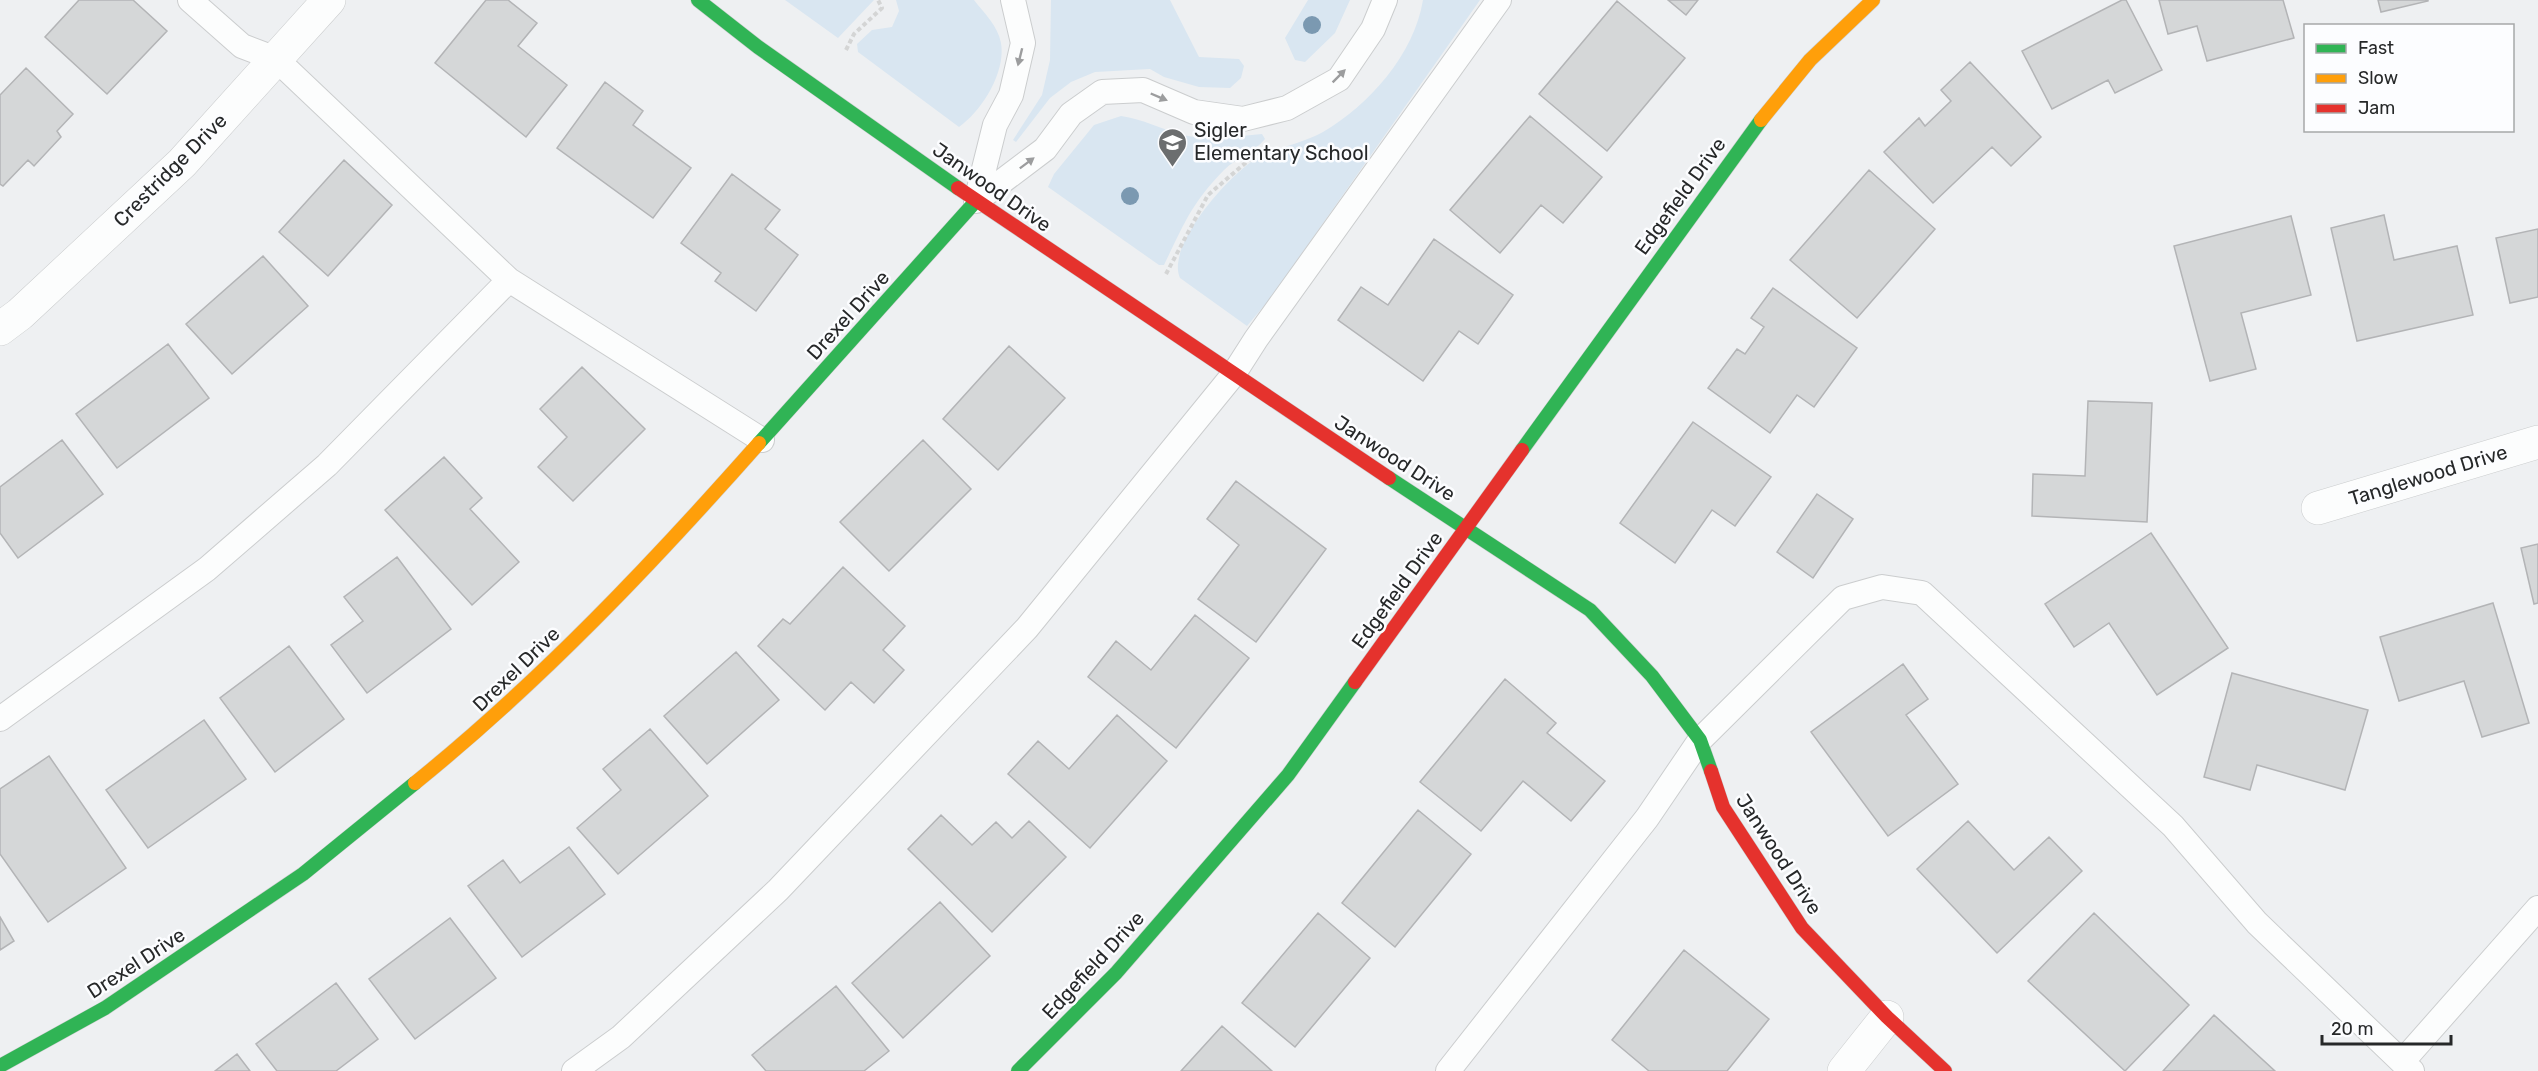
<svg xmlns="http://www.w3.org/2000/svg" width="2538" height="1071" font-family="Rubik,sans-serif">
	<rect width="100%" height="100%" fill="#eef0f2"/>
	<path fill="#d9e6f1" d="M785 0H874L838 38Z
		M896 0H974C984 13 998 26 1001 43 1006 72 982 111 959 127L858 52 857 44 872 30 892 27 899 11Z
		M1051 0H1170L1199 57 1239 59 1244 66 1241 78 1230 88 1199 87 1164 77 1150 69 1095 72 1071 82 1050 98 1016 142 1013 140 1042 95 1050 60Z
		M1308 0H1350L1335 33 1305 62 1295 60 1285 38Z
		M1423 0H1480L1269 300 1247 326 1180 278C1165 246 1232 171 1259 157 1279 147 1303 143 1323 132 1369 105 1414 55 1423 0Z
		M1121 116C1143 119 1161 129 1183 135 1208 141 1236 136 1262 134L1265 139C1254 153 1236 158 1224 170 1191 204 1184 224 1164 265H1159L1048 187 1054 174 1094 125Z"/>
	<path fill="#d5d7d8" stroke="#b3b4b6" stroke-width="1.5" d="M79 0H133L167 31 107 94 45 37Z
		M486 0H508L537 23 518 46 567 85 526 137 435 63Z
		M1668 0H1698L1686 15Z
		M2122 0H2126L2162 70 2115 93 2108 80 2052 109 2022 51Z
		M2159 0H2283L2294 38 2207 61 2197 26 2168 34Z
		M2378 0H2428V1L2381 12Z
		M1617 1 1685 58 1607 151 1539 94Z
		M1970 62 2041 137 2011 166 1992 147 1933 203 1884 152 1919 118 1925 126 1951 101 1941 90Z
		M26 68 73 114 57 131 61 137 34 166 28 160 3 186 0 184V95Z
		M605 82 643 111 633 125 691 168 653 218 557 148Z
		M1530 116 1602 177 1563 223 1541 205 1500 253 1450 210Z
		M344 160 392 205 328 276 279 232Z
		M1869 170 1935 229 1857 318 1790 260Z
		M732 174 780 210 765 229 798 255 756 311 715 281 721 273 681 243Z
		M2384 215 2394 260 2457 246 2473 315 2357 341 2331 228Z
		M2291 216 2311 295 2241 313 2256 369 2210 381 2174 246Z
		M2538 229V297L2510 303 2496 238Z
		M1434 239 1513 295 1478 344 1459 331 1423 381 1338 320 1361 287 1388 305Z
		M263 256 308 306 232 374 186 324Z
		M1773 288 1857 348 1814 407 1797 395 1770 433 1708 388 1737 349 1745 354 1764 327 1751 318Z
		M168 344 209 398 117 468 76 414Z
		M1009 346 1065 398 998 470 943 419Z
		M582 367 645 429 573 501 538 467 567 437 540 409Z
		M2088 401 2152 403 2147 522 2032 516 2033 474 2085 476Z
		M1693 422 1771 477 1735 526 1712 510 1675 563 1620 523Z
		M62 440 103 494 18 558 0 533V487Z
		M923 440 971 489 889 571 840 522Z
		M444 457 482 498 470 509 519 562 472 605 385 510Z
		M1236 481 1326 549 1256 642 1198 599 1239 545 1207 519Z
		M1817 494 1853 519 1813 578 1777 552Z
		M2151 533 2228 648 2157 695 2109 623 2074 647 2045 604Z
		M2538 544V603L2534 604 2521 548Z
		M397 557 451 629 367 693 331 645 363 621 344 597Z
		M843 567 905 626 883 650 904 670 874 703 851 682 825 710 758 646 783 619 790 624Z
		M2493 603 2529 723 2482 737 2464 681 2399 701 2380 637Z
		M1195 615 1249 658 1176 748 1088 677 1116 641 1151 670Z
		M289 646 344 719 275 772 220 698Z
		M736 652 779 700 707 764 664 716Z
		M1903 664 1928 699 1906 715 1958 784 1888 836 1811 732Z
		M2232 673 2368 710 2345 790 2257 765 2250 790 2204 777Z
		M1505 679 1556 723 1547 733 1605 781 1571 821 1523 781 1481 831 1420 782Z
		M1117 715 1167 761 1090 848 1008 774 1038 741 1069 769Z
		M204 720 246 779 148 848 106 790Z
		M650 729 708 796 618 874 577 828 621 790 603 769Z
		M49 756 126 868 48 922 0 854V789Z
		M1418 810 1471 854 1395 947 1342 903Z
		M941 815 972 845 996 822 1012 838 1029 821 1066 857 992 932 908 849Z
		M1968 821 2014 870 2049 837 2082 871 1997 953 1917 869Z
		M569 847 605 894 522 957 468 886 503 860 520 883Z
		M940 902 990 956 903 1038 852 983Z
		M1318 913 1370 958 1295 1047 1242 1003Z
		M2094 913 2189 1005 2125 1071 2028 981Z
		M0 917 14 941 0 950Z
		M450 918 496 978 415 1039 369 979Z
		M1684 950 1769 1019 1727 1071H1649L1612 1040Z
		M336 983 378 1039 336 1071H277L256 1044Z
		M836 986 889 1051 864 1071H766L752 1055Z
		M2214 1015 2275 1071H2163Z
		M1222 1026 1272 1071H1181Z
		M237 1054 250 1071H215Z"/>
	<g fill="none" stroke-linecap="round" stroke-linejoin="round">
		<defs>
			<path id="lane" d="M190 0 242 46 276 59 509 280 762 440
				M1013 0 1023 43 1011 95 995 125 976 201 1045 149 1071 114 1102 92 1143 90 1194 112 1243 119 1287 108 1339 79 1373 29 1385 0
				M0 719 207 569 327 465 509 280
				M574 1071 621 1037 778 890 1027 628 1233 375 1256 339 1499 0
				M1448 1071 1647 818 1700 740 1843 598 1882 587 1922 593 2173 826 2257 923 2402 1062
				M2412 1071 2402 1062 2538 908"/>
			<path id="street" d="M0 329 20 314 182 163 329 0
				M2318 508 2538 442
				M1844 1071 1887 1017"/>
			<path id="fast" d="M698 0 758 47 958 188
				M759 443 976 201
				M1522 450 1761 120
				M1389 478 1590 610 1652 676 1700 740 1711 771
				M0 1066 105 1008 303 874 415 783
				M1018 1071 1116 973 1288 775 1355 682"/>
			<path id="slow" d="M1761 120 1810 60 1873 0
				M415 783C541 681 652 564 759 443"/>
			<path id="jam" d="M958 188 1389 478
				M1355 682 1522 450
				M1711 771 1723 807 1802 928 1887 1017 1945 1071"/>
		</defs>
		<use href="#lane" stroke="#cbcdce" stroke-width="26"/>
		<use href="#street" stroke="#cbcdce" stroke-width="34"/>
		<use href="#fast" stroke="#cbcdce" stroke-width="15"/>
		<use href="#slow" stroke="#cbcdce" stroke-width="15"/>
		<use href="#jam" stroke="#cbcdce" stroke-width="15"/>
		<path stroke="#d4d5d5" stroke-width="4" stroke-dasharray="4.5 3" stroke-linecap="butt" d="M846 50 854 34 882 8 878 0
			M1166 274 1208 195 1257 153"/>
		<use href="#lane" stroke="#fcfdfd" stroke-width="24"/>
		<use href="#street" stroke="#fcfdfd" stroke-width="33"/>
		<use href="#fast" stroke="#30b455" stroke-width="14"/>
		<use href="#slow" stroke="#ff9f0a" stroke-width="14"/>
		<use href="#jam" stroke="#e5322d" stroke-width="14"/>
	</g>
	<g fill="#7b99b1">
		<circle cx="1312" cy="25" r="9"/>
		<circle cx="1130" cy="196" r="9"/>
	</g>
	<defs><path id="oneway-solid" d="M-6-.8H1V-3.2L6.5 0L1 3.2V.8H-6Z" transform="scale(1.5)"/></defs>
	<g fill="#9c9d9e">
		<use href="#oneway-solid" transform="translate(1020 57) rotate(104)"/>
		<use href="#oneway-solid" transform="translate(1339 76) rotate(-45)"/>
		<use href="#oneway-solid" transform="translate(1159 97) rotate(23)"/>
		<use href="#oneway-solid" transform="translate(1027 163) rotate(-37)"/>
	</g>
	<defs>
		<symbol id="school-pin" viewBox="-11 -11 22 30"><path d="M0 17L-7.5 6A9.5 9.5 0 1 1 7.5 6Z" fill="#6c6e6f" stroke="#fcfdff"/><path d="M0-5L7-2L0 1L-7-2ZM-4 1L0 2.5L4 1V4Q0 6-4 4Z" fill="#fff"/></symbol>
	</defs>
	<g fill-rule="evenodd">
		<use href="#school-pin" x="1156" y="126" width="33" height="45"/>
	</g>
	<g text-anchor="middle" stroke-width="5" stroke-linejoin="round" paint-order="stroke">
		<g font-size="20" fill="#262829" stroke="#fcfdff" text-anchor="start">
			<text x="1194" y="137">Sigler<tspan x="1194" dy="23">Elementary School</tspan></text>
		</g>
		<g font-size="20" fill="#262829" stroke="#fcfdff">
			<text transform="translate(170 170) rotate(-45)" y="7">Crestridge Drive</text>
			<text transform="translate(992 187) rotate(35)" y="7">Janwood Drive</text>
			<text transform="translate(1680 196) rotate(-54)" y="7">Edgefield Drive</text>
			<text transform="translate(848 315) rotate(-48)" y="7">Drexel Drive</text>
			<text transform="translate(1395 458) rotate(33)" y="7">Janwood Drive</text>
			<text transform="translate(2428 475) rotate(-17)" y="7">Tanglewood Drive</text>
			<text transform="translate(1397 590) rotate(-54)" y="7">Edgefield Drive</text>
			<text transform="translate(516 669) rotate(-44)" y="7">Drexel Drive</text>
			<text transform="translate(1779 854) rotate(57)" y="7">Janwood Drive</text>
			<text transform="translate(136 963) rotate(-33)" y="7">Drexel Drive</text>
			<text transform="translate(1093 965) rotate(-47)" y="7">Edgefield Drive</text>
		</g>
	</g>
	<rect x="2304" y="24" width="210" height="108" fill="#fcfdff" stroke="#a6a8a9" stroke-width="1.5"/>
	<rect x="2316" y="44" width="30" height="9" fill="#30b455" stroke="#a6a8a9" stroke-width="1.5"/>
	<text x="2358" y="54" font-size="18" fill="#262829">Fast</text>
	<rect x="2316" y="74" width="30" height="9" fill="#ff9f0a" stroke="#a6a8a9" stroke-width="1.5"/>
	<text x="2358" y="84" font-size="18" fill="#262829">Slow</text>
	<rect x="2316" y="104" width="30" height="9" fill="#e5322d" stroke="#a6a8a9" stroke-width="1.5"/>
	<text x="2358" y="114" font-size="18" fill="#262829">Jam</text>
	<path d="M2322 1035v9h129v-9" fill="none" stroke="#262829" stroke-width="3"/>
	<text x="2331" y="1035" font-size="18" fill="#262829" stroke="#fcfdff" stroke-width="4.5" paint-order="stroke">20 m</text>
</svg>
